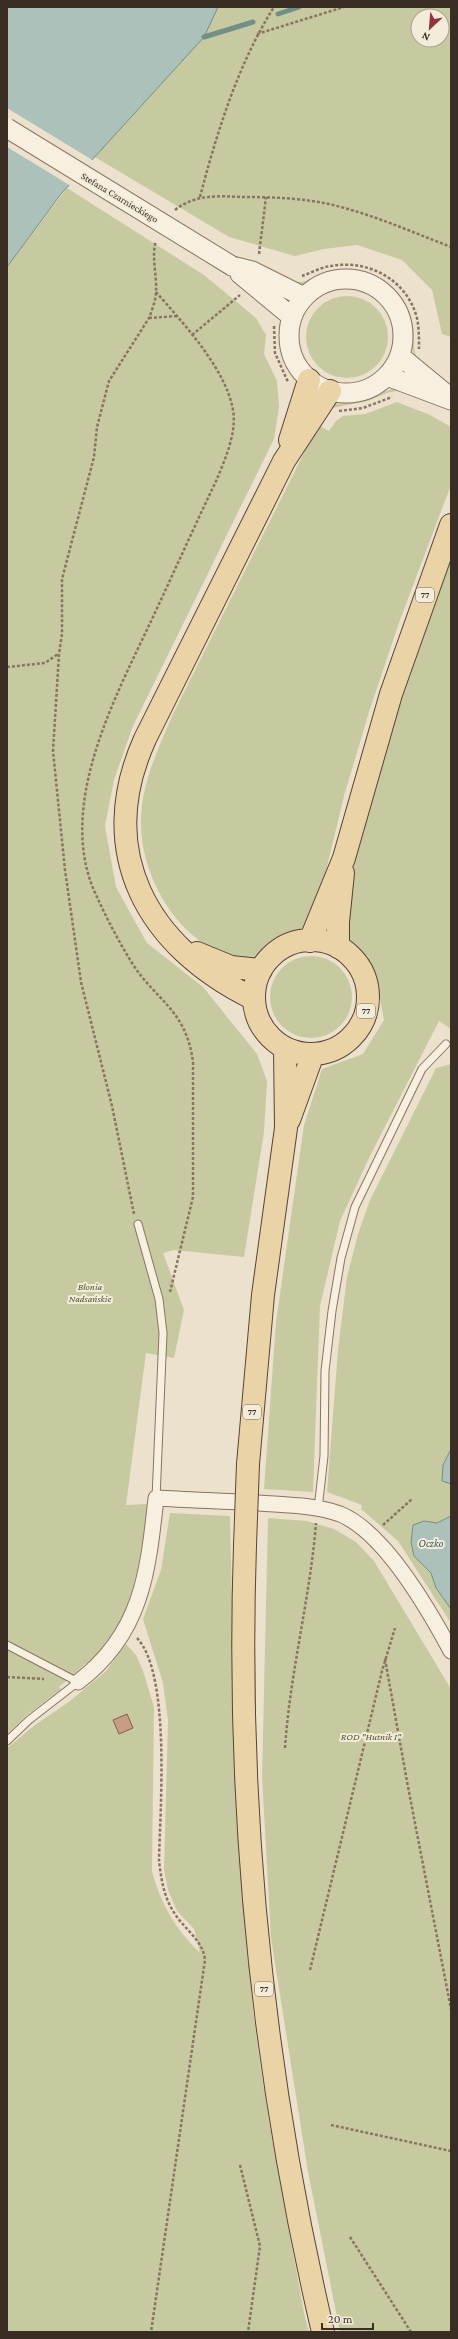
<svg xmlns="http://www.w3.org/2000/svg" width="458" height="2339" font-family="'Crimson Pro',serif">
	<rect width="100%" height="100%" fill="#ece1cc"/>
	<path fill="#c7caa0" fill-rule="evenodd" d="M218 7H451V337L442 334 432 290 402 260 357 245 324 249 295 256 229 237 95 157 204 37ZM418 16H442V40H418Z
		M67 188 204 275 256 318 266 335 264 354 277 381 279 407 274 439 133 726 114 780 105 826 116 887 147 943 203 987 257 1054 267 1081 264 1132 244 1257 174 1250 163 1253 184 1310 174 1358 146 1353 126 1505 147 1504C141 1560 134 1615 95 1659 92 1662 87 1662 84 1665 76 1672 68 1680 59 1687L61 1689 27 1715 7 1734V267Z
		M339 269C373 268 407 288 413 325 415 337 411 350 419 360 407 349 412 332 408 317 405 307 399 296 391 289 373 271 347 268 325 276 314 280 304 287 293 283L307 281Z
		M306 337a41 41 0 1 1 82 0a41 41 0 1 1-82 0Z
		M392 389 401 390 387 393 368 401 332 408 331 405 364 399Z
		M397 402 430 415 451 427V485L400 620 369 712 344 796 315 916C304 930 292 934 278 942 267 948 257 961 243 960 239 960 233 957 229 956 177 939 142 878 141 825 140 786 158 749 173 714L318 425 329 431 336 421 343 416 365 414Z
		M451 539V1029L439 1021 370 1156 340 1221 320 1306 313 1492 264 1489 276 1322 304 1125 322 1069 363 1054 384 1020 379 994 367 988 359 968 344 951V858Z
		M270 997a41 41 0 1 1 82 0a41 41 0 1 1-82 0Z
		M451 1064V1449L443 1465 442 1481 451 1484V1516L437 1523 424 1521 414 1556 431 1573 436 1588 451 1609V1623L398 1541 361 1509 362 1505 327 1492 338 1350 347 1277 358 1234 370 1200 436 1068Z
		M170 1513 230 1516C234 1680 236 1844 253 2007 264 2109 286 2211 304 2313L309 2332H7V1748L35 1725 70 1701 106 1671 126 1644 136 1655 143 1671 154 1707 152 1871C160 1903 176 1930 200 1953L194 1929 177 1911 168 1890 164 1870 168 1720 163 1683 143 1619 161 1570Z
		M268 1518 307 1521 334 1529 356 1542 374 1561 451 1689V2332H340L308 2172 271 1938 262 1777Z"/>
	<path fill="#acc1ba" stroke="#728f87" d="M7 7H218L204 37 61 194 7 267Z
		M451 1449V1484L442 1481 443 1465Z
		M451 1516V1609L436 1588 431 1573 414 1556 411 1542 413 1525 424 1521 437 1523Z"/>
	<path fill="#ece1cc" d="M7 108 94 161 71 186 7 147Z"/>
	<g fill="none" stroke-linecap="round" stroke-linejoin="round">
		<path stroke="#728f87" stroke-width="5" d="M278 14 299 7
			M204 37 253 22"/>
	</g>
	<path fill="#c79e85" stroke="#855e48" d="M127 1714 133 1728 119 1734 113 1720Z"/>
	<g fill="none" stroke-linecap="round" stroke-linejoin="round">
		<defs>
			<path id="service" d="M138 1224 159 1299 163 1333 156 1498
				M318 1509 324 1456 325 1371 332 1311 341 1258 355 1207 422 1069 446 1044
				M7 1645 78 1682 29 1720 7 1741"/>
			<path id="minor" d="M78 1682C142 1634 148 1572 156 1498 190 1500 225 1501 259 1503 285 1505 315 1505 340 1514 384 1532 429 1610 451 1651"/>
			<path id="tertiary" d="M232 266 252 271 304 297
				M240 274 292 317
				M289 336a57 57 0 1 1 114 0a57 57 0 1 1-114 0Z
				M400 356 451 398
				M387 376 451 400"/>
			<path id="primary" d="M290 440 309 380
				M254 997a57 57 0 1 1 114 0a57 57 0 1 1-114 0Z
				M310 941 344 858 391 694 451 525
				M338 947V922L343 873
				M197 953 231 967 261 970
				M254 999C147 947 94 852 145 739L284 461 330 391
				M289 1120 313 1054
				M248 1464 263 1295 286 1128 285 1048
				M245 1545C236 1809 263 2076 323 2332"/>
		</defs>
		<use href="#service" stroke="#887461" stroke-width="9"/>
		<use href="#minor" stroke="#887461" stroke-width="17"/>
		<use href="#tertiary" stroke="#887461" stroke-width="21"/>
		<use href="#primary" stroke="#574334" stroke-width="24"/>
		<path stroke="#887461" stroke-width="2.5" stroke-dasharray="3 2" stroke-linecap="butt" d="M257 34 344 7
			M200 197C217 132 238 64 274 7
			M175 210C195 194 218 196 242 197 272 197 304 198 333 205 374 215 412 232 451 247
			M259 254 266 197
			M302 276C311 273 321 267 331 266 369 259 407 280 417 318 419 328 419 338 419 349
			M156 292C183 323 226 369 233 410 237 433 225 459 217 479 195 525 174 572 152 619 115 698 54 809 97 897 107 919 119 942 132 963 156 1001 186 1009 193 1062V1197L170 1292
			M149 318 177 316
			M274 326 275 353 288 382
			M192 335 240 295
			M339 411 363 408 392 397
			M7 667 45 663 58 654
			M134 1214 112 1106 81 982 65 870 53 751 59 654 62 634V579L94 457 97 427 109 381 149 318C152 310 156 300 156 291 157 275 151 256 156 241
			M383 1525 412 1499
			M137 1638C171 1674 160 1810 159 1860 161 1879 164 1898 175 1914 185 1930 203 1940 205 1960L151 2332
			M385 1659 408 1787 451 2009
			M7 1677 44 1679
			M285 1748C290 1672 310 1599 316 1523
			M310 1970 382 1671 395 1628
			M331 2125 451 2151
			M240 2165 260 2246 248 2332
			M350 2237 411 2332"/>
		<use href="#service" stroke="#f7efdf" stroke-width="7"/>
		<use href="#minor" stroke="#f7efdf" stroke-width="15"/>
		<use href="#tertiary" stroke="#f7efdf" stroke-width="19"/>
		<use href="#primary" stroke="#ebd3a8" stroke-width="22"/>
		<defs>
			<path id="tertiary-bridge" d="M7 128 232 266"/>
			<path id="primary-bridge" d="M245 1545 248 1464"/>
		</defs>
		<use href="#tertiary-bridge" stroke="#887461" stroke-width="21" stroke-linecap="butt"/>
		<use href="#primary-bridge" stroke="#574334" stroke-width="24" stroke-linecap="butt"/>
		<use href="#tertiary-bridge" stroke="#f7efdf" stroke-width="19"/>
		<use href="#primary-bridge" stroke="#ebd3a8" stroke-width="22"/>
	</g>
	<g text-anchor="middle" stroke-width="4" stroke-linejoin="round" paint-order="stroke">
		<g fill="#f4ecdb" stroke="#72665a" stroke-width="1">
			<rect x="416" y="588" width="18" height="14" rx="3"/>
			<rect x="357" y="1004" width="18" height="14" rx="3"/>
			<rect x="243" y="1405" width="18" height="14" rx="3"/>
			<rect x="255" y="1982" width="18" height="14" rx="3"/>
		</g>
		<g font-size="9" font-weight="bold" fill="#3a2d23">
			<text x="425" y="598">77</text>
			<text x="366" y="1014">77</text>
			<text x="252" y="1415">77</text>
			<text x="264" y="1992">77</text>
		</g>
		<g font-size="10" fill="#3a2d23" stroke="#f4ecdb">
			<text transform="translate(120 197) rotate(31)" y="4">Stefana Czarnieckiego</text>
		</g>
		<g font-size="10" font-style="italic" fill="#4c552b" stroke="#f4ecdb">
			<text x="90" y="1290">Błonia<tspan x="90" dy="12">Nadsańskie</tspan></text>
			<text x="371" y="1740">ROD "Hutnik I"</text>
		</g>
		<g font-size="11" font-style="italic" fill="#345854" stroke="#f4ecdb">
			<text x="431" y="1547">Oczko</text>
		</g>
	</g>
	<rect width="458" height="2339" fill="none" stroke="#3a2d23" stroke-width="16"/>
	<g transform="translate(430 28) rotate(206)"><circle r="19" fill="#f4ecdb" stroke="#aaa091"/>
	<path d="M0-3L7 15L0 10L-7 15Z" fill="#92353a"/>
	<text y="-6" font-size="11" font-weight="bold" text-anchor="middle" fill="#3a2d23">N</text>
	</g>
	<path d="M322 2323v6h51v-6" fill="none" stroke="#3a2d23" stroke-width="2"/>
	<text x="328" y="2323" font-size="12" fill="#3a2d23" stroke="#f4ecdb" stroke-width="3" paint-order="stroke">20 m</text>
</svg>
